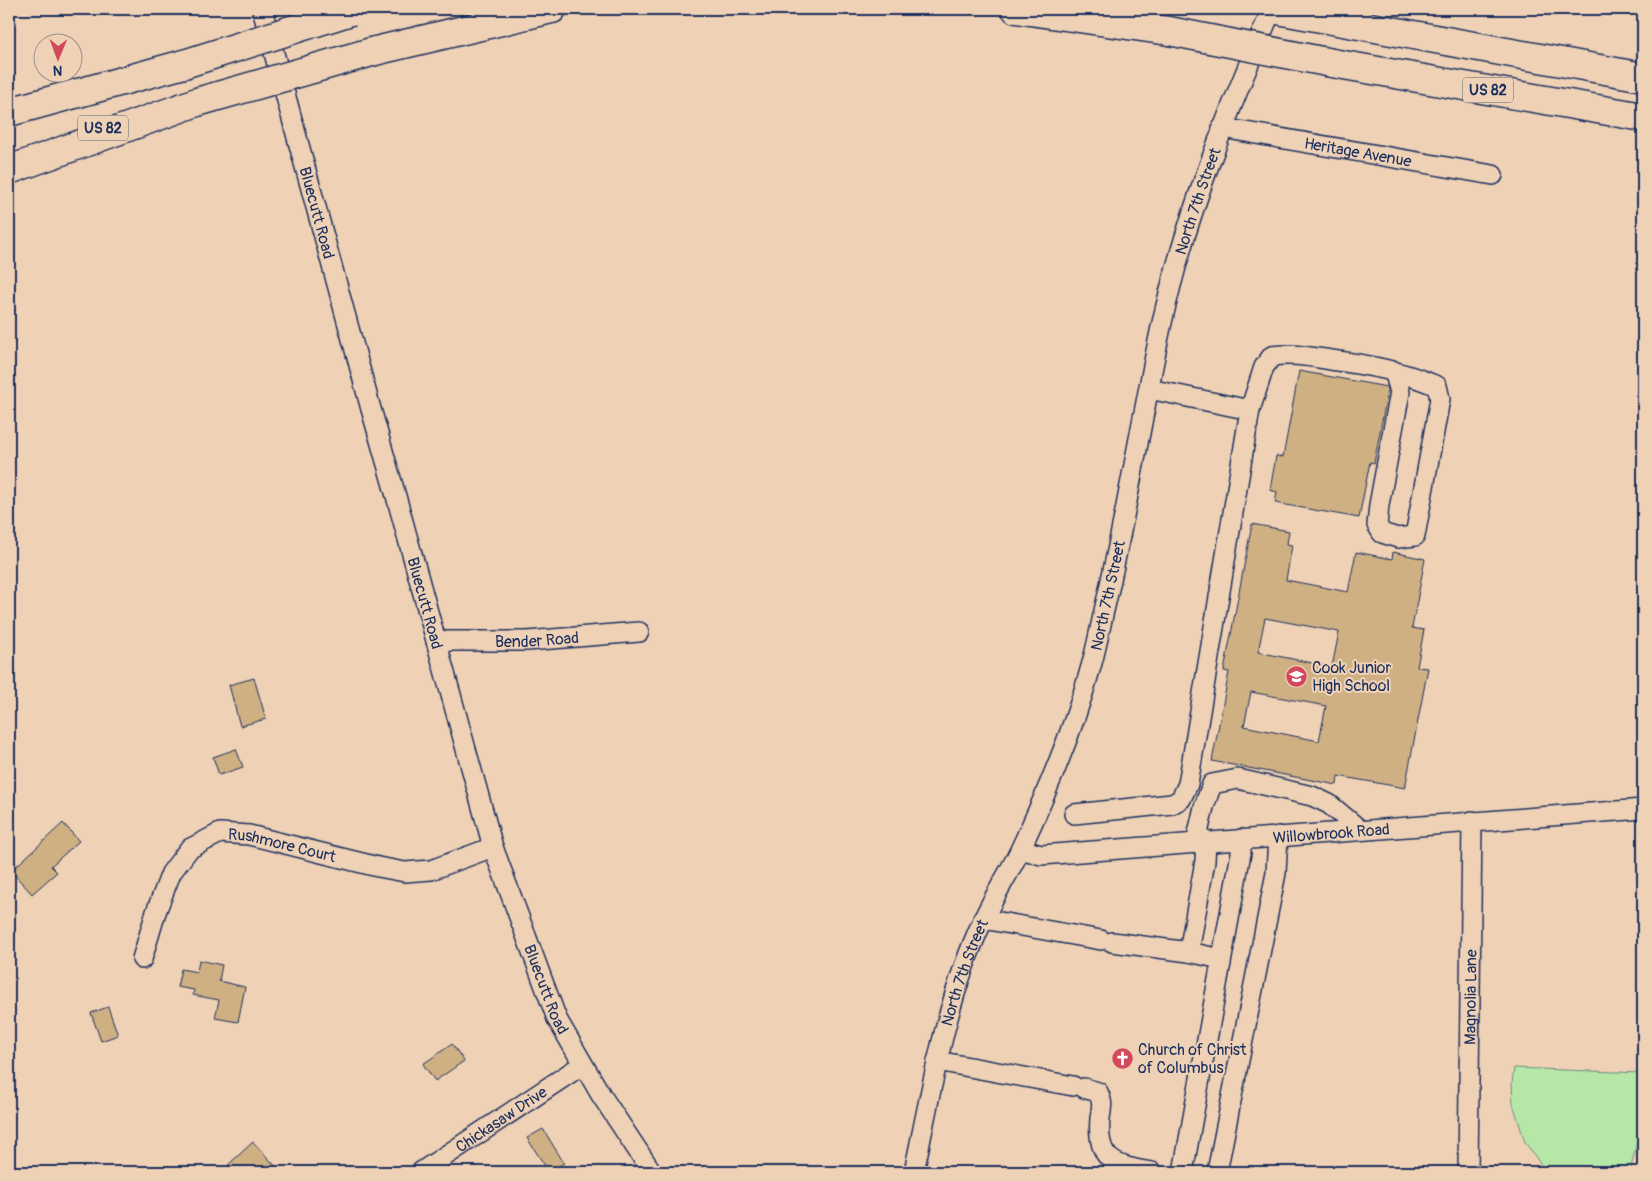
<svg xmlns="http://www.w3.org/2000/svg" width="1652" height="1181" font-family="Pangolin,sans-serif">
	<rect width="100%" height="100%" fill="#efd2b6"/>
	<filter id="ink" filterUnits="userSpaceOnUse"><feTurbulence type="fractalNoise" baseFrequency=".02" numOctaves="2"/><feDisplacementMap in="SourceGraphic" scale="10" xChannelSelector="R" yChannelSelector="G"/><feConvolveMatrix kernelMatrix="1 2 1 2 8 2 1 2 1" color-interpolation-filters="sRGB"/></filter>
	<g filter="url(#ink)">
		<path fill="#b6e7a7" stroke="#688b82" d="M1514 1068 1641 1073 1643 1076V1116L1630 1172H1546L1525 1142 1513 1104 1512 1083Z"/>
		<path fill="#ceb083" stroke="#1b2f5e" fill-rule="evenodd" d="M1299 371 1387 387 1388 390 1374 463 1370 462 1359 518 1275 503 1277 492 1270 490 1276 456 1283 457Z
			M1252 524 1289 531 1287 544 1292 545 1286 580 1348 592 1356 552 1392 559 1393 552 1425 559 1412 628 1424 630 1417 667 1428 668 1405 788 1338 776 1337 785 1212 761 1229 672 1224 671ZM1265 618 1339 632 1332 667 1258 652ZM1251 692 1326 706 1319 741 1244 726Z
			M254 678 266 719 240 726 229 685Z
			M236 749 243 767 219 775 213 757Z
			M63 823 79 841 51 866 57 872 32 894 11 871Z
			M199 960 222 965 219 981 245 987 238 1022 215 1018 219 1000 193 995 194 990 177 987 181 969 197 972Z
			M108 1007 118 1035 101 1041 91 1013Z
			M452 1044 464 1061 435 1081 423 1064Z
			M543 1129 564 1163 549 1172 527 1138Z
			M253 1142 281 1172H235L228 1165Z"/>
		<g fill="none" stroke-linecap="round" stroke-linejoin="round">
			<defs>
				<g id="minor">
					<path id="s1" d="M262 9 371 409 396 496 493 847 557 1019 601 1095 652 1172"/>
					<path id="s2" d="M1222 128 1493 175"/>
					<path d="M1149 389 1250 410"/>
					<path id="s3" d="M436 641H527L639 632"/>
					<path d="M1074 814 1172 804 1181 799 1188 784 1250 410 1264 367 1272 356C1292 353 1311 357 1331 360 1368 365 1402 371 1437 386L1440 399 1415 536 1398 538 1382 533 1377 525 1379 505 1400 392 1394 371"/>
					<path d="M1206 841 1205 861 1189 952 1221 959"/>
					<path d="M1196 842 1204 807 1212 784 1238 779 1312 796 1329 804 1360 830"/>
					<path id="s4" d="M1021 849 1041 855 1643 809"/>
					<path d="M983 919 1101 940"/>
					<path d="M1112 942 1189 952"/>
					<path id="s5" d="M142 959 156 912 171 873 189 849 220 833 249 835 378 867 405 872 431 870 493 847"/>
					<path d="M937 1061 1073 1086"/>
					<path d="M1084 1088 1098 1092C1103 1103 1102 1105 1100 1118 1096 1161 1114 1166 1152 1172"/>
					<path id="s6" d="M421 1172 582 1065"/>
					<path id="s7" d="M914 1172C932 1087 946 998 984 918 995 894 1010 872 1021 848 1048 790 1073 731 1090 670 1097 647 1101 622 1107 598 1127 509 1142 417 1161 327 1185 217 1228 112 1272 9"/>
					<path d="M1183 1172 1241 853V839"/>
					<path d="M1217 1172 1276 873 1278 836"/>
					<path id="s8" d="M1468 1172 1472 821"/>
				</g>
				<path id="highway" d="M1016 9 1169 31
					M1272 9 1643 77
					M375 51 552 9
					M1332 63 1643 117
					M9 112 184 64
					M9 170 197 102"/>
			</defs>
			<use href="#minor" stroke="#1b2f5e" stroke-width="22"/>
			<use href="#highway" stroke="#1b2f5e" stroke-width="31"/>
			<use href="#minor" stroke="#efd2b6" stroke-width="19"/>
			<use href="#highway" stroke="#efd2b6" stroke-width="28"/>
			<defs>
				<path id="highway-bridge" d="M1169 31 1332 63
					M184 64 351 11
					M197 102 375 51"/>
			</defs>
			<use href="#highway-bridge" stroke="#1b2f5e" stroke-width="31" stroke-linecap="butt"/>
			<use href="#highway-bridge" stroke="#efd2b6" stroke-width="28"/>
		</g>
	</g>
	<defs>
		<symbol id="school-disc" viewBox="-11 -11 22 22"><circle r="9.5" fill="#d1495b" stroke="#efd2b6"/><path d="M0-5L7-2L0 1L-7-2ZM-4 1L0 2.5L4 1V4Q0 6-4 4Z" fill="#fff"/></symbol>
		<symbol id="church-disc" viewBox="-11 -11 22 22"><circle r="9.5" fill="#d1495b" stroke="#efd2b6"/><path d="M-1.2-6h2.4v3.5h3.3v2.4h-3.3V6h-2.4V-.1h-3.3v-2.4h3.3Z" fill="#fff"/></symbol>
	</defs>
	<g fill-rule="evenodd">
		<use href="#school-disc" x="1284" y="664" width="25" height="25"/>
		<use href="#church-disc" x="1110" y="1046" width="25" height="25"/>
	</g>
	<g text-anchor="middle" stroke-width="4" stroke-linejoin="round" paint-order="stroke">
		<g fill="#efd2b6" stroke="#5b6078" stroke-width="1">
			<rect x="1463" y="77.5" width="50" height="25" rx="4"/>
			<rect x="78" y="115.5" width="50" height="25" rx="4"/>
		</g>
		<g font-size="15" font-weight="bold" fill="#1b2f5e">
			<text x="1488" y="95">US 82</text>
			<text x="103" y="133">US 82</text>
		</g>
		<g font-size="16" fill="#1b2f5e" stroke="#efd2b6">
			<text dy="6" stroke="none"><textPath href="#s2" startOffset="138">Heritage Avenue</textPath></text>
			<text dy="6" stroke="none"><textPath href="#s7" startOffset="1016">North 7th Street</textPath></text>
			<text dy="6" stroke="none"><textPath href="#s1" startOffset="211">Bluecutt Road</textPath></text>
			<text dy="6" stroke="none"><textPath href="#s7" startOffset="611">North 7th Street</textPath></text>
			<text dy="6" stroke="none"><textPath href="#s1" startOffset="616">Bluecutt Road</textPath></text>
			<text dy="6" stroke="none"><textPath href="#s3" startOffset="101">Bender Road</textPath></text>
			<text dy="6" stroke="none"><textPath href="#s4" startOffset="312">Willowbrook Road</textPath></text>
			<text dy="6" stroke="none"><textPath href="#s5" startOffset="219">Rushmore Court</textPath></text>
			<text dy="6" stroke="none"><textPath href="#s7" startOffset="206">North 7th Street</textPath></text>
			<text dy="6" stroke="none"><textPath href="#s1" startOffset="1021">Bluecutt Road</textPath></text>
			<text dy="6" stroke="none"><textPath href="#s8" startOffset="175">Magnolia Lane</textPath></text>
			<text dy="6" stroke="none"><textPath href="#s6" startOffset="96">Chickasaw Drive</textPath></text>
		</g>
		<g font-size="16" fill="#1b2f5e" stroke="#efd2b6" text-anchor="start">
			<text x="1312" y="673">Cook Junior<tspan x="1312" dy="18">High School</tspan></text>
			<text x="1138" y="1055">Church of Christ<tspan x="1138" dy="18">of Columbus</tspan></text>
		</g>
	</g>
	<rect width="1652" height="1181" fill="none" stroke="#efd2b6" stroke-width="30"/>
	<rect x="15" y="15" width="1622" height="1151" fill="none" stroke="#1b2f5e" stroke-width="2" filter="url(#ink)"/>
	<g transform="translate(58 58) rotate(181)"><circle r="24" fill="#efd2b6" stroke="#9a9193"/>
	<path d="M0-4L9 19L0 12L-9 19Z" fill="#d1495b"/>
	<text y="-8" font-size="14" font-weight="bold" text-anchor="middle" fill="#1b2f5e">N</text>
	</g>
</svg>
